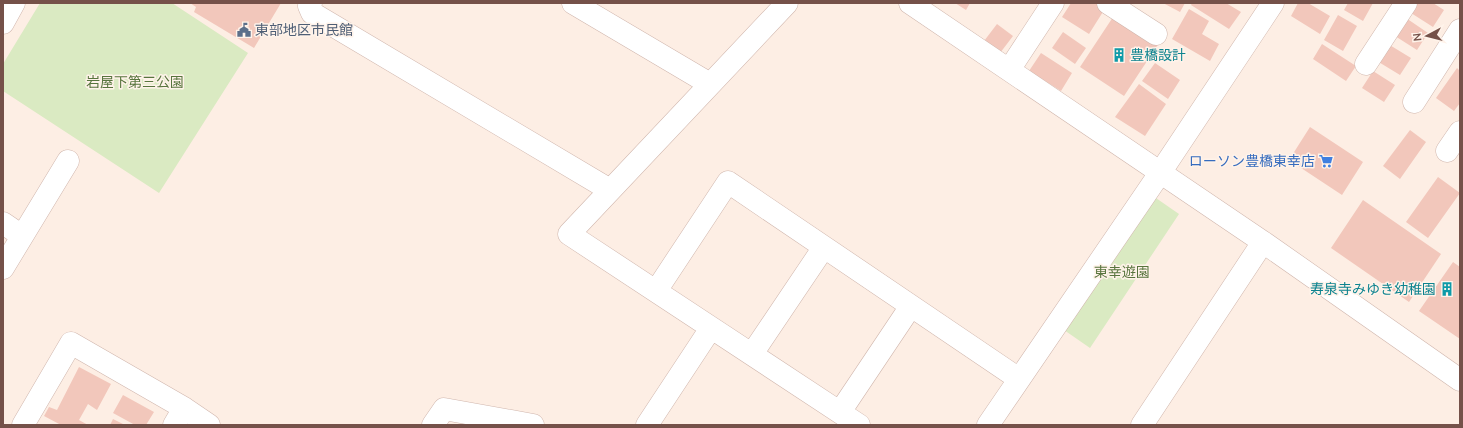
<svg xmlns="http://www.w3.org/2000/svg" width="1463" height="428" font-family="'Nunito Sans','Noto Sans JP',sans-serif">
	<rect width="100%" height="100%" fill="#fdeee4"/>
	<path fill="#daeac2" d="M40 3H172L248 53 159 193 3 91V64Z
		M1153 196 1179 214 1090 348 1064 330Z"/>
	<path fill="#f2c7bb" d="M190 3H281L254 48 194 12 196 7Z
		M955 3H970L966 10Z
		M1071 3H1100L1106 7 1089 34 1062 17Z
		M1163 3H1185L1180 12Z
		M1192 3H1226L1241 12 1229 29 1191 5Z
		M1298 3H1308L1330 16 1320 34 1291 16Z
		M1348 3H1373L1363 21 1344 10Z
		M1417 3H1433L1444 10 1433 27 1411 13Z
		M1189 9 1209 21 1202 34 1219 44 1210 61 1172 39Z
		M1115 14 1159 43 1124 96 1080 67Z
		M1338 15 1357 26 1343 51 1324 40Z
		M1406 18 1428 33 1417 50 1395 36Z
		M997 24 1013 36 997 57 981 45Z
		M1063 32 1086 48 1075 64 1052 48Z
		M1322 44 1356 66 1346 81 1313 59Z
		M1388 44 1411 58 1400 75 1377 61Z
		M1041 53 1072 73 1061 91 1029 71Z
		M1155 63 1180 80 1168 99 1142 81Z
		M1457 68 1460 71V103L1454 111 1436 98Z
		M1373 71 1395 85 1384 102 1362 88Z
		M1139 84 1166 104 1145 136 1115 117Z
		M1310 127 1363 162 1342 195 1289 160Z
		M1410 130 1426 142 1400 179 1383 166Z
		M1438 177 1460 193 1428 238 1406 222Z
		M1363 200 1441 254 1409 302 1331 248Z
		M1453 262 1460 267V339L1419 311Z
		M79 367 111 384 97 410 88 404 79 420 88 425H61L44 416 49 407 57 410Z
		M123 395 154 412 146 425H135L113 413Z
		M113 419 125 425H110Z"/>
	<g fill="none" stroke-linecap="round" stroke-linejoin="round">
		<defs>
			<path id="minor" d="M311 3 309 6 312 13 610 190
				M573 3 710 84
				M787 3 569 234 859 425
				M910 3 1263 242 1460 380
				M1108 3 1156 34
				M3 23 14 3
				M1366 64 1406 3
				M1009 70 1053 3
				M1414 102 1460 30
				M1447 151 1460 132
				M3 223 22 236
				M3 268 68 161
				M656 291 728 182 1019 379
				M752 354 824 247
				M840 412 911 306
				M23 425 71 343 184 408 209 425
				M174 425 184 408
				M433 425 444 409 533 425
				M647 425 711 328
				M988 425 1160 173 1273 3
				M1142 425 1263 242"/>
		</defs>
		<use href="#minor" stroke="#d0b6ad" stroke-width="23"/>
		<use href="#minor" stroke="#fff" stroke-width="22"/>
	</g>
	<defs>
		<symbol id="civic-bare" viewBox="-9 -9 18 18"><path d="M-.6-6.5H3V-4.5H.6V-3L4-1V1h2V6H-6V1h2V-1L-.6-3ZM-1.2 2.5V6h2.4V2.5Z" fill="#5c6f8a" stroke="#fff3ea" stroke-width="2.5" paint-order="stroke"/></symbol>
		<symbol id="building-bare" viewBox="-9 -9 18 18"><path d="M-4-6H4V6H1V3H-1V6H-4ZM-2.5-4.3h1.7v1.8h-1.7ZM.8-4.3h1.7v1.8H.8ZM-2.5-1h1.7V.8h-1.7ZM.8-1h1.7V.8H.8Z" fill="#0f9aa8" stroke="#fff3ea" stroke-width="2.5" paint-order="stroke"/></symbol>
		<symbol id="supermarket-bare" viewBox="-9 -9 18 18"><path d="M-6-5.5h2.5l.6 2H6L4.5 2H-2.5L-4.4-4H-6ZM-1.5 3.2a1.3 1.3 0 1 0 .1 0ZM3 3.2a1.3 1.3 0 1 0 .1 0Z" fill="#3f7fe0" stroke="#fff3ea" stroke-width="2.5" paint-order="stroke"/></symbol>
	</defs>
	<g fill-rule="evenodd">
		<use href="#civic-bare" x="234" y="20" width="20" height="20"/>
		<use href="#building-bare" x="1109" y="45" width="20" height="20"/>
		<use href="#supermarket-bare" x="1316" y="151" width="20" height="20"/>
		<use href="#building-bare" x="1437" y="279" width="20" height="20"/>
	</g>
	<g text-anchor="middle" stroke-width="3" stroke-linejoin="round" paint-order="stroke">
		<g font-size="14" fill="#4e5e75" stroke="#fff3ea" text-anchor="start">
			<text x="255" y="35">東部地区市民館</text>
		</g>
		<g font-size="14" fill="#0d838f" stroke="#fff3ea" text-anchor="start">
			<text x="1130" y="60">豊橋設計</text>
			<text x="1436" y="294" text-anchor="end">寿泉寺みゆき幼稚園</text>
		</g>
		<g font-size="14" fill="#58753e" stroke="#fff3ea">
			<text x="135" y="87">岩屋下第三公園</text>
			<text x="1122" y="277">東幸遊園</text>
		</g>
		<g font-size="14" fill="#366cbe" stroke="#fff3ea" text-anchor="end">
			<text x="1315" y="166">ローソン豊橋東幸店</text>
		</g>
	</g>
	<rect width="1463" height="428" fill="none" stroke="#755149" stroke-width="8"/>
	<g transform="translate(1427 36) rotate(263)" stroke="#fff3ea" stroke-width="3" paint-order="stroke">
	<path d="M0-3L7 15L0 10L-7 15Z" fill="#755149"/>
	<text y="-6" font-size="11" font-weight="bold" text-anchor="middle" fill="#755149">N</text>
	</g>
</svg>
